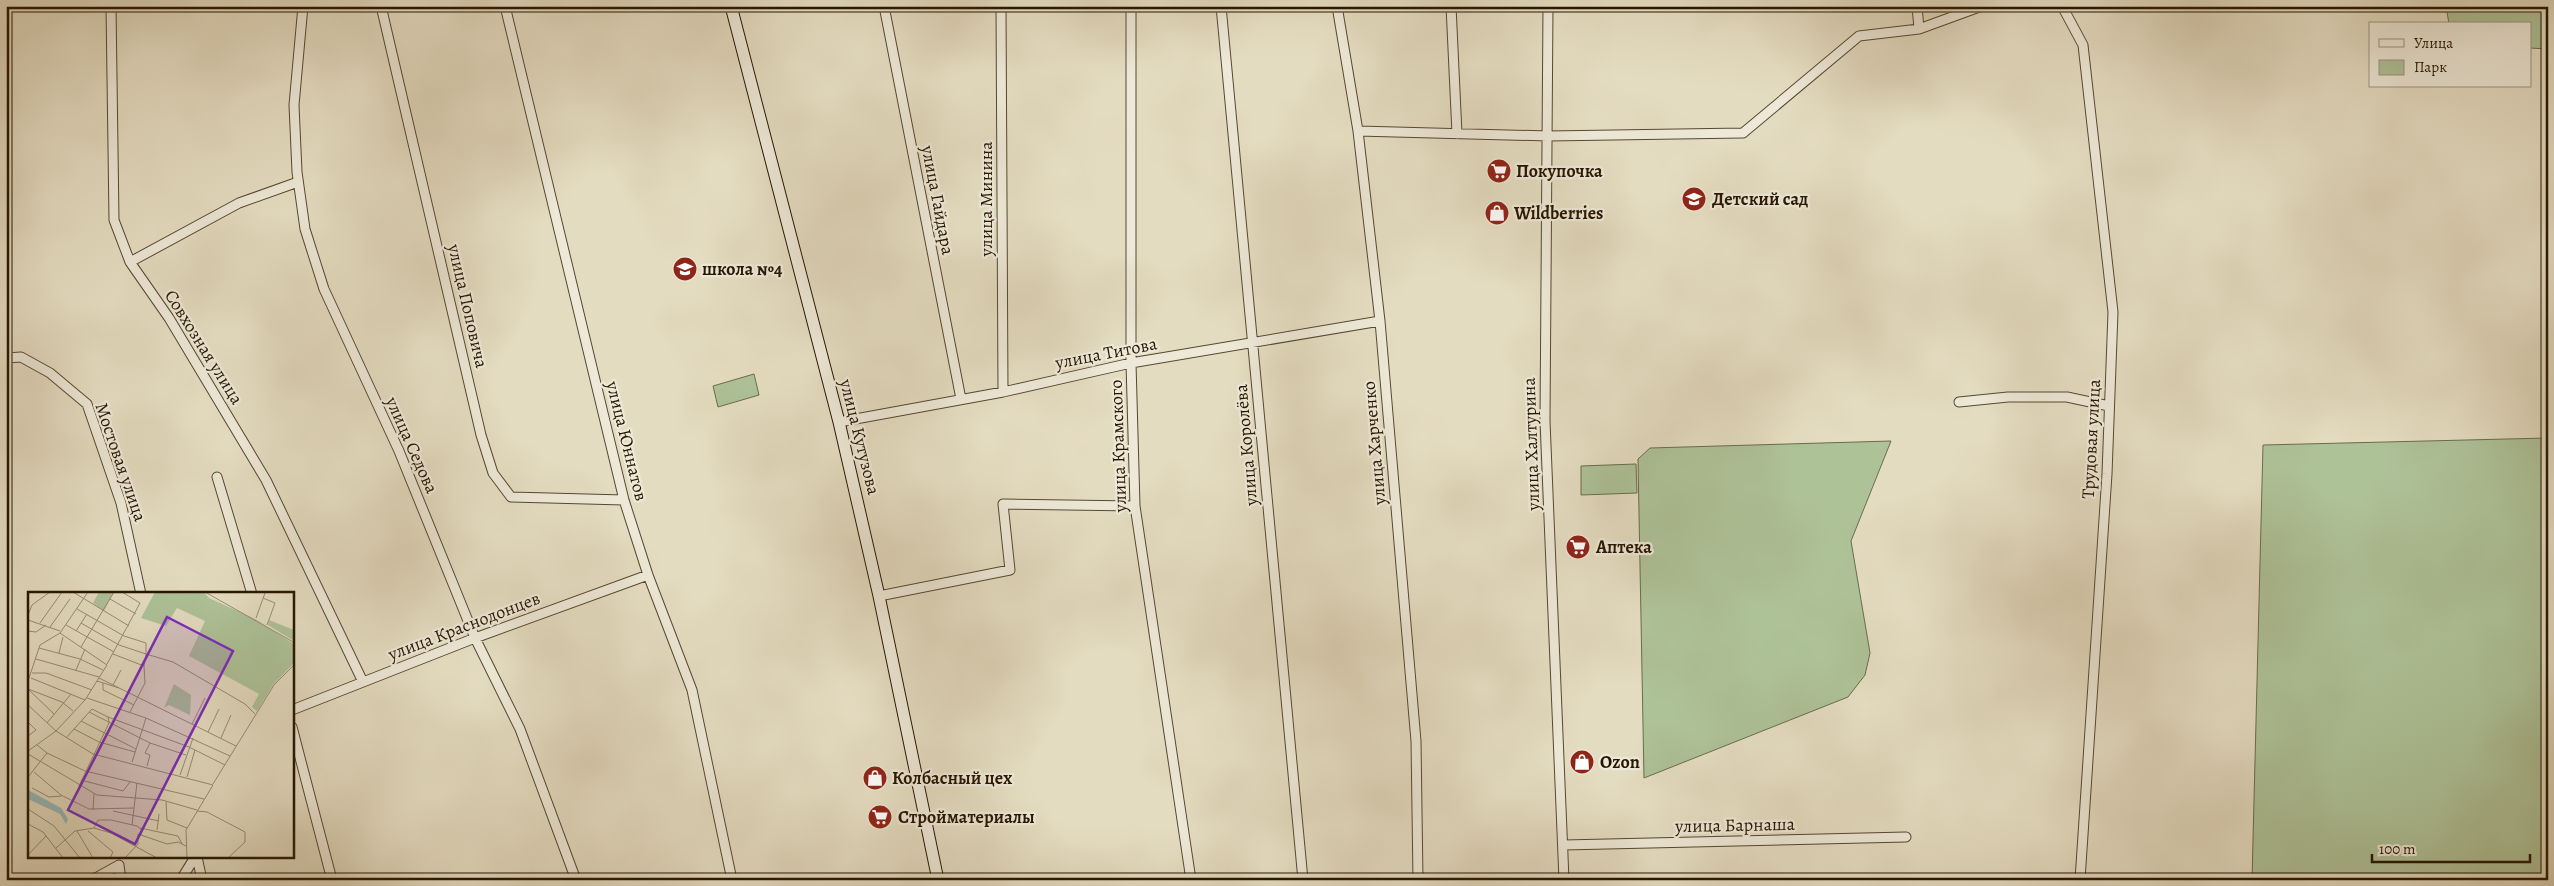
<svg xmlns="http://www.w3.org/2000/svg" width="2554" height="886" font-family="Alegreya,serif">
	<rect width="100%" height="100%" fill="#e4dcc1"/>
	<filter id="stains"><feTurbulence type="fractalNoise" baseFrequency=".004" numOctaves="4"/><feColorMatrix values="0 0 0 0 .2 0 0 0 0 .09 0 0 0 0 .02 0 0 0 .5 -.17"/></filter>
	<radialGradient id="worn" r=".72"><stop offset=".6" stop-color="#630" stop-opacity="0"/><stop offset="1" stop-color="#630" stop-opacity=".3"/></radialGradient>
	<path fill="#aec298" stroke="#6a6c4c" d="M2446 6H2548V49L2530 48V24H2449Z
		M754 374 759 395 718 407 713 386Z
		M2548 438V880H2252L2263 445Z
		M1891 441 1851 541 1870 653 1865 675 1848 697 1644 778 1638 459 1650 448Z
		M1636 464 1637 493 1581 495V466Z"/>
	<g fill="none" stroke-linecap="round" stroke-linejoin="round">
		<defs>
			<path id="minor" d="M111 6 114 220 130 262 169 318 266 480 363 682
				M303 6 294 105 297 172 305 229 324 289 399 451 475 638 520 729 576 880
				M381 6 481 435 493 473 511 497 624 500
				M505 6 624 500 648 575 692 690 732 880
				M884 6 961 399
				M1001 6 1003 392
				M1131 6V363L1135 506 1191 880
				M1221 6 1303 880
				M1337 6 1358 131 1380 321 1416 741 1418 880
				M1451 6 1457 134
				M1548 6 1545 421 1564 880
				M1917 6 1919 29 1982 6
				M2062 6 2083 45 2113 312 2107 474 2080 880
				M1358 131 1548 136 1743 133 1859 36 1919 29
				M130 262 239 203 298 182
				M6 358 21 357 50 373 87 404 121 503 141 594
				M1959 402 2008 397H2067L2109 406
				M839 422 1003 392 1131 363 1380 321
				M217 477 252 594
				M879 596 1010 570 1003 504 1135 506
				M292 710 475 638 648 575
				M292 727 332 880
				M1564 845 1906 837
				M197 857 202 880
				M92 880 119 865 121 880
				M176 880 182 878 195 857"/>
			<path id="secondary" d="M731 6 839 422 879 596 938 880"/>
		</defs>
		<use href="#minor" stroke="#564830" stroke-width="11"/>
		<use href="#secondary" stroke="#261600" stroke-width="13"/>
		<use href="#minor" stroke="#ede8d7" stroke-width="9"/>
		<use href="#secondary" stroke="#ede8d7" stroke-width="11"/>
	</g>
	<defs>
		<symbol id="supermarket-disc" viewBox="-11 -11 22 22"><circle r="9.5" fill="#8f2418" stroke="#ede8d7"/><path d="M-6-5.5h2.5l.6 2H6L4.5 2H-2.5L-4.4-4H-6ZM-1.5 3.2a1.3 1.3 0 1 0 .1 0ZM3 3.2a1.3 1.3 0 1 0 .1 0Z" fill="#fff"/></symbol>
		<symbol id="school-disc" viewBox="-11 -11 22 22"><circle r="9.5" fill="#8f2418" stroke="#ede8d7"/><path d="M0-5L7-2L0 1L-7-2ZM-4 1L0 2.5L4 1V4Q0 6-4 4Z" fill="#fff"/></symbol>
		<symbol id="shop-disc" viewBox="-11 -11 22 22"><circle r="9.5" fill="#8f2418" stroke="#ede8d7"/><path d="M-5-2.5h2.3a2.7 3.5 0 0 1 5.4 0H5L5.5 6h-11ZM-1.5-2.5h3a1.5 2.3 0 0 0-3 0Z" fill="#fff"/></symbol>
	</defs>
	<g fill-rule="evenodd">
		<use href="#supermarket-disc" x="1485" y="157" width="28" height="28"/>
		<use href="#school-disc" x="1680" y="185" width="28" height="28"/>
		<use href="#shop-disc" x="1483" y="199" width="28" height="28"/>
		<use href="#school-disc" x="671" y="255" width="28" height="28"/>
		<use href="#supermarket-disc" x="1564" y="533" width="28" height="28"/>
		<use href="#shop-disc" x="1568" y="748" width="28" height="28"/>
		<use href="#shop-disc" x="861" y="764" width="28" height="28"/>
		<use href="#supermarket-disc" x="866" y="803" width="28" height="28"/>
	</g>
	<g text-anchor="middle" stroke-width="4.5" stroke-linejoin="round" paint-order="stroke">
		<g font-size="18" font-weight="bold" fill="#261600" stroke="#ede8d7" text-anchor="start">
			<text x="1516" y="177">Покупочка</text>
			<text x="1712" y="205">Детский сад</text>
			<text x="1514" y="219">Wildberries</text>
			<text x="702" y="275">школа №4</text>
			<text x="1596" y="553">Аптека</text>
			<text x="1600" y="768">Ozon</text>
			<text x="892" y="784">Колбасный цех</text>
			<text x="898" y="823">Стройматериалы</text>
		</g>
		<g font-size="18" fill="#261600" stroke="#ede8d7">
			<text transform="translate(986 199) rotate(-90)" y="6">улица Минина</text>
			<text transform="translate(938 200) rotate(79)" y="6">улица Гайдара</text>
			<text transform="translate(468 306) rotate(77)" y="6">улица Поповича</text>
			<text transform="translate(204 347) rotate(58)" y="6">Совхозная улица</text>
			<text transform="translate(1106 353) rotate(-11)" y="6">улица Титова</text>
			<text transform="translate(860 437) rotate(76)" y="6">улица Кутузова</text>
			<text transform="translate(2091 439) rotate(-87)" y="6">Трудовая улица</text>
			<text transform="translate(627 441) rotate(76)" y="6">улица Юннатов</text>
			<text transform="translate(1374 443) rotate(-95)" y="6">улица Харченко</text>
			<text transform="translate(1531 444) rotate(-92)" y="6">улица Халтурина</text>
			<text transform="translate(412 445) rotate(66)" y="6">улица Седова</text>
			<text transform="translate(1246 445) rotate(-95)" y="6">улица Королёва</text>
			<text transform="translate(1118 446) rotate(-92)" y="6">улица Крамского</text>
			<text transform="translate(121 462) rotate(71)" y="6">Мостовая улица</text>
			<text transform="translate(464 626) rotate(-21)" y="6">улица Краснодонцев</text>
			<text transform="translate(1735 825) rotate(-1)" y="6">улица Барнаша</text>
		</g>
	</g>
	<g transform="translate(28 592)">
		<rect width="266" height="266" fill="#e4dcc1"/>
		<path d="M71 0H86L76 19 65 11ZM127 0H176L181 6 227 27 266 52V71L245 93 229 119 224 115 231 102 161 64 177 29 149 16 138 34 113 26ZM241 28 266 38V49L240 33ZM146 92 163 103 162 123 141 113 136 116Z" fill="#aec298"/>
		<path d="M0 198 33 216 40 227 38 232 32 222 0 207Z" fill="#98babb"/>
		<path fill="none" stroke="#988d74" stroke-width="1" d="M45 0 101 34M177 0 267 51M235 6 247 11 239 33M82 7 108 22M49 17 96 44 118 51V62L91 53 53 31M0 23 4 13 22 0M228 26 237 1M0 28 32 39M12 31 34 0M38 33 86 60M22 35 42 7M0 39 8 40 18 33M48 39 59 22M53 55 86 0M11 56 52 67 75 78M31 61 35 45M85 62 116 74 118 62 145 70 217 112 227 122M8 67 71 85M79 72 112 11 94 0M48 78 57 57M4 81H18L64 98M3 86 57 108M71 86 208 154M0 89 12 53 32 41M69 89 91 96M75 91V98L106 113M85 93 93 78M0 97 34 110 45 119M1 98 26 122M59 106 118 126 202 164M0 113 28 139M61 120 122 151 158 163M102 120 117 91 116 74M53 129 108 157M0 130 8 138 0 144M19 131 43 102M164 132 177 106M46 137 71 150 107 160M28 139 65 162 185 193 158 238 159 266M180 140 191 117M38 146 64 117 80 125M193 146 203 123M9 153 19 161 57 179 176 207M0 159 28 139 57 108 79 73 32 41 60 0M0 162 69 203 134 208 169 218M104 170 118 126M119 174 122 163 117 161 122 151M6 180 33 203 61 217 106 216M152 183 165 146M0 185 19 161M159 185 167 158M53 188 95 199 102 190M185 192 246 93 267 72M51 194 81 131 80 125 161 155 197 173M4 196 21 205 34 204M138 210 139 228 159 236M0 217 26 234 52 266M65 218 66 202M85 219 131 229M169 219 179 220 217 240V250L200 266M0 232 15 240 35 266M104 233 109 191M66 236 83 241 129 266M66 236 70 228H83L109 234 114 238 113 243M112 236 150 244 154 252M129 238 131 222M49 239 65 266M60 239 85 260 82 266M28 256 47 239 66 236M0 263 18 244M97 266 110 252V242L139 252 150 250 158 254"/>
		<path fill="#7b2cbf" fill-opacity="0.15" stroke="#7b2cbf" stroke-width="2.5" d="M139 25 205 59 107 252 40 218Z"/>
		<rect width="266" height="266" fill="none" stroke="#261600" stroke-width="2.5"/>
	</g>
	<rect width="2554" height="886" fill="none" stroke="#e4dcc1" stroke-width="25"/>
	<rect x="8" y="8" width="2539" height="871" fill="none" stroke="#261600" stroke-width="2.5"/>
	<rect x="12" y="12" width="2529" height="861" fill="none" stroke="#261600"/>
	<rect x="2369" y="22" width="162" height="65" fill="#ede8d7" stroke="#9d9481"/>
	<rect x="2379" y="39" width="25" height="8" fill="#ede8d7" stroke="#9d9481"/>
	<text x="2414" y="48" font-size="15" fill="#261600">Улица</text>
	<rect x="2379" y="60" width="25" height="15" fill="#aec298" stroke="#9d9481"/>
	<text x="2414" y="72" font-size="15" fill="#261600">Парк</text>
	<path d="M2372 854v8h158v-8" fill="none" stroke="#261600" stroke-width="2.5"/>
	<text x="2379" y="854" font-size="15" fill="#261600" stroke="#ede8d7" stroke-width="4" paint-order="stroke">100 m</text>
	<rect width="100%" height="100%" filter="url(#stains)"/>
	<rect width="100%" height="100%" fill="url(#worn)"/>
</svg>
